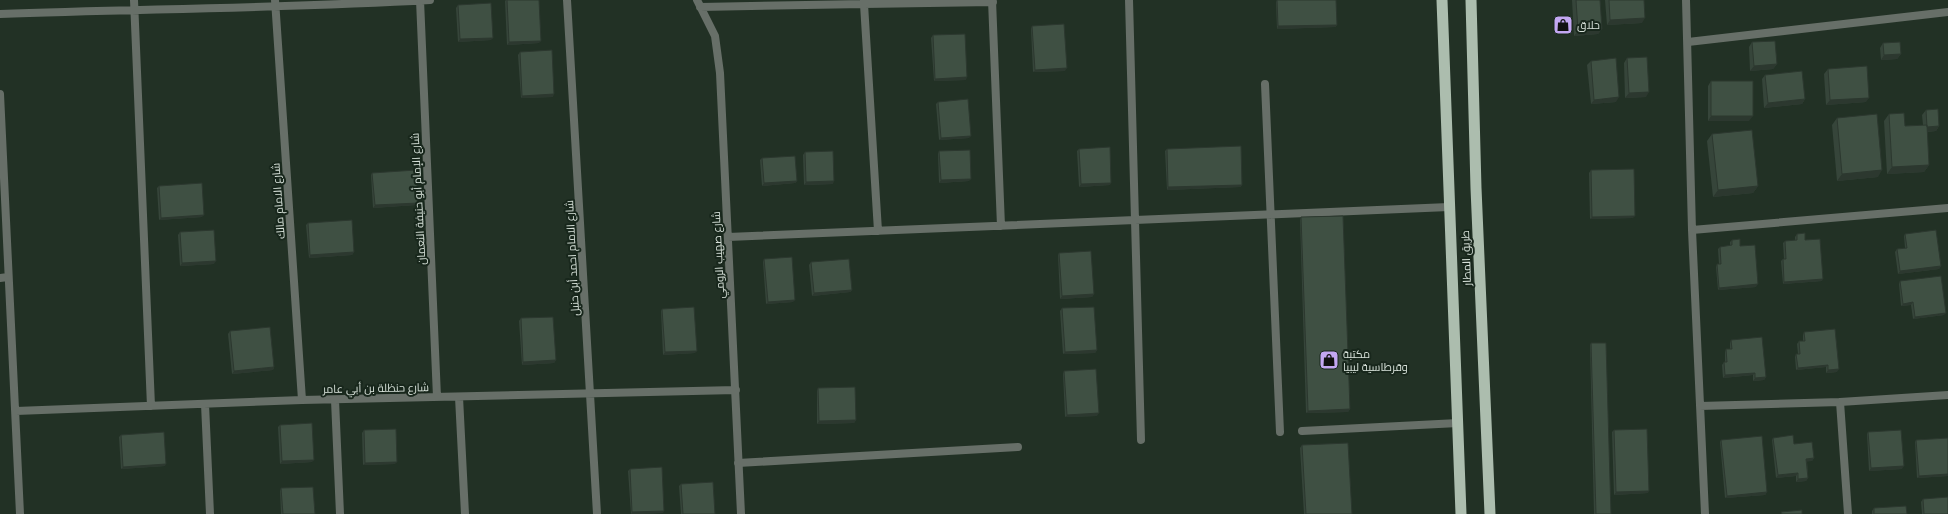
<svg xmlns="http://www.w3.org/2000/svg" width="1948" height="514" font-family="Raleway,Cairo,sans-serif">
	<rect width="100%" height="100%" fill="#223125"/>
	<g fill="none" stroke-linecap="round" stroke-linejoin="round">
		<path stroke="#676f68" stroke-width="8" d="M134 0 151 406
			M275 0 302 400
			M420 0 437 397
			M567 0 597 514
			M697 0 715 36 720 73 741 514
			M864 0V4L993 2
			M992 0 1001 226
			M1129 0 1141 440
			M1686 0 1692 230 1705 514
			M700 7 864 4 878 231
			M0 14C143 9 287 8 430 0
			M1688 42 1948 12
			M1265 84 1280 432
			M0 94 20 514
			M1692 230 1948 208
			M728 237 1449 207
			M0 278 8 277
			M459 397 465 514
			M335 400 340 514
			M1840 402 1848 514
			M205 404 210 514
			M1700 406 1840 402 1948 395
			M16 411 302 400 736 390
			M1302 431 1458 423
			M738 463 1018 447"/>
		<path stroke="#acbdae" stroke-width="11" d="M1442 0 1461 514
			M1471 0 1476 188 1490 514"/>
	</g>
	<path fill="#36453a" d="M506 0H539V43L507 45 505 1Z
		M1277 0 1337 25 1335 27 1277 29 1276 2Z
		M1572 0H1600L1602 29 1598 34 1574 36Z
		M1605 0H1644L1642 23 1607 25Z
		M458 5 491 40 458 42 456 8Z
		M1032 26 1065 71 1033 72 1031 29Z
		M933 35 966 80 934 81 931 38Z
		M1752 42 1777 64 1773 69 1750 71 1749 47Z
		M1883 43 1901 54 1897 59 1881 60 1880 48Z
		M520 52 553 97 521 98 518 55Z
		M1627 58 1646 97 1625 98 1624 63Z
		M1591 61 1616 102 1591 104 1587 65Z
		M1828 69 1866 102 1826 105 1824 74Z
		M1765 75 1805 99 1802 104 1764 108 1762 79Z
		M1711 81 1749 121H1708V86Z
		M938 102 969 138 939 140 936 104Z
		M1926 110 1939 126 1936 131 1927 132 1929 165 1924 172 1887 174 1884 121 1889 114 1905 126 1923 125 1922 115Z
		M1837 118 1878 177 1837 181 1832 125Z
		M1712 134 1758 186 1753 193 1713 197 1707 141Z
		M1079 149 1110 185 1079 187 1077 151Z
		M1167 149 1242 185 1240 187 1167 190 1165 151Z
		M939 151 969 181 939 183 938 154Z
		M805 152 833 184 804 185 803 155Z
		M762 158 797 181 795 183 762 186 760 160Z
		M1591 170 1633 218 1590 219 1589 173Z
		M372 173 416 205 373 208 371 175Z
		M159 186 202 217 159 220 157 188Z
		M1301 217 1350 409 1348 412 1306 413 1300 220Z
		M308 223 354 252 352 255 309 258 306 225Z
		M180 232 214 264 180 266 178 235Z
		M1797 234 1805 240 1822 281 1783 284 1781 261 1783 259H1784L1783 243 1785 241 1795 240V237Z
		M1905 234 1941 266 1939 269 1898 274 1895 252 1897 249 1905 248 1904 236Z
		M1732 240 1740 246 1756 287 1718 290 1716 267 1717 264H1719L1718 249 1720 247 1730 246V242Z
		M1059 253 1094 294 1092 297 1060 299 1058 255Z
		M764 259 793 302 766 304 763 262Z
		M811 262 852 290 850 292 812 296 809 265Z
		M1900 281 1944 315 1913 319 1911 305 1901 306 1899 284Z
		M1062 308 1097 350 1095 353 1063 354 1060 311Z
		M662 309 695 353 663 355 661 311Z
		M521 318 556 360 554 363 522 365 519 321Z
		M230 331 274 367 273 370 232 374 228 334Z
		M1804 332 1837 372 1826 373V367L1796 370 1795 357 1796 354H1798L1797 344 1799 341H1803V335Z
		M1731 340 1766 377 1764 380 1753 381V375L1723 378 1722 365 1724 362H1725V352L1726 349H1730V343Z
		M1591 343 1611 514H1594L1590 345Z
		M1064 371 1097 416 1065 417 1063 374Z
		M818 388 856 420 854 423 817 424V391Z
		M280 425 312 462 280 464 278 427Z
		M364 430 395 464 363 465 362 433Z
		M1614 430 1648 493 1614 495 1612 432Z
		M1868 432 1902 469 1869 471 1867 434Z
		M121 435 165 466 121 469 119 437Z
		M1773 438 1794 444 1814 458 1812 461H1807L1808 478 1806 481 1796 482V476L1776 478 1772 440Z
		M1948 438V476L1917 478 1915 442 1916 440Z
		M1721 440 1767 492 1765 495 1725 498 1720 442Z
		M1302 445 1352 514H1304L1300 448Z
		M630 469 663 513 631 514 628 471Z
		M681 484 715 514H681L679 486Z
		M281 488 315 514H281L280 491Z
		M1923 499 1948 514H1922L1921 502Z
		M1874 508 1907 514H1872V511Z"/>
	<path fill="#2c382f" d="M1645 18 1642 23 1607 25 1610 20Z
		M1337 25 1335 27 1277 29 1278 26Z
		M1602 29 1598 34 1574 36 1578 31Z
		M493 38 491 40 458 42 460 39Z
		M541 41 539 43 507 45 509 42Z
		M1901 54 1897 59 1881 60 1884 55Z
		M1777 64 1773 69 1750 71 1754 66Z
		M1067 68 1065 71 1033 72 1035 70Z
		M967 77 966 80 934 81 935 79Z
		M1649 92 1646 97 1625 98 1629 93Z
		M554 94 553 97 521 98 522 96Z
		M1619 97 1616 102 1591 104 1594 100Z
		M1869 98 1866 102 1826 105 1830 100Z
		M1805 99 1802 104 1764 108 1768 103Z
		M1711 116H1753L1749 121H1708Z
		M1939 126 1936 131 1924 132 1927 127Z
		M971 136 969 138 939 140 941 138Z
		M1929 165 1924 172 1887 174 1892 167Z
		M1882 170 1878 177 1837 181 1842 174Z
		M971 179 969 181 939 183 941 180Z
		M797 181 795 183 762 186 764 183Z
		M834 181 833 184 804 185 806 182Z
		M1111 183 1110 185 1079 187 1081 184Z
		M1242 185 1240 187 1167 190 1168 187Z
		M1758 186 1753 193 1713 197 1718 190Z
		M418 203 416 205 373 208 375 205Z
		M204 215 202 217 159 220 161 218Z
		M1635 216 1633 218 1590 219 1592 217Z
		M354 252 352 255 309 258 310 255Z
		M216 261 214 264 180 266 182 263Z
		M1941 266 1939 269 1898 274 1900 271Z
		M1823 279 1822 281 1783 284 1784 282Z
		M1758 284 1756 287 1718 290 1719 288Z
		M852 290 850 292 812 296 814 293Z
		M1094 294 1092 297 1060 299 1062 296Z
		M795 300 793 302 766 304 768 302Z
		M1913 302 1911 305 1901 306 1903 304Z
		M1946 313 1944 315 1913 319 1915 317Z
		M1097 350 1095 353 1063 354 1065 352Z
		M697 351 695 353 663 355 665 352Z
		M556 360 554 363 522 365 523 362Z
		M1828 365 1826 367 1796 370 1798 368Z
		M274 367 273 370 232 374 234 371Z
		M1839 369 1837 372 1826 373 1828 370Z
		M1755 373 1753 375 1723 378 1725 375Z
		M1766 377 1764 380 1753 381 1755 378Z
		M1350 409 1348 412 1306 413 1308 411Z
		M1099 413 1097 416 1065 417 1067 415Z
		M856 420 854 423 817 424 819 421Z
		M1814 458 1812 461 1805 462 1806 459Z
		M314 460 312 462 280 464 282 461Z
		M397 462 395 464 363 465 365 463Z
		M166 464 165 466 121 469 123 467Z
		M1904 466 1902 469 1869 471 1871 468Z
		M1798 473 1796 476 1776 478 1778 475Z
		M1948 474V476L1917 478 1919 476Z
		M1808 478 1806 481 1796 482 1798 479Z
		M1649 491 1648 493 1614 495 1616 492Z
		M1767 492 1765 495 1725 498 1727 496Z
		M664 511 663 513 631 514 632 512Z"/>
	<path fill="#3f5043" stroke="#2c382f" d="M507 0H539L541 41 509 42Z
		M1277 0H1336L1337 25 1278 26Z
		M1576 0H1600L1602 29 1578 31Z
		M1609 0H1644L1645 18 1610 20Z
		M491 3 493 38 460 39 458 5Z
		M1064 24 1067 68 1035 70 1032 26Z
		M965 34 967 77 935 79 933 35Z
		M1775 41 1777 64 1754 66 1752 42Z
		M1900 42 1901 54 1884 55 1883 43Z
		M552 50 554 94 522 96 520 52Z
		M1647 57 1649 92 1629 93 1627 58Z
		M1616 58 1619 97 1594 100 1591 61Z
		M1867 66 1869 98 1830 100 1828 69Z
		M1802 71 1805 99 1768 103 1765 75Z
		M1711 81H1753V116H1711Z
		M968 99 971 136 941 138 938 102Z
		M1938 109 1939 126 1927 127 1926 110Z
		M1904 113 1905 126 1927 125 1929 165 1892 167 1889 114Z
		M1877 114 1882 170 1842 174 1837 118Z
		M1752 130 1758 186 1718 190 1712 134Z
		M1241 146 1242 185 1168 187 1167 149Z
		M1110 147 1111 183 1081 184 1079 149Z
		M970 150 971 179 941 180 939 151Z
		M833 151 834 181 806 182 805 152Z
		M795 156 797 181 764 183 762 158Z
		M1634 169 1635 216 1592 217 1591 170Z
		M416 170 418 203 375 205 372 173Z
		M202 183 204 215 161 218 159 186Z
		M1343 216 1350 409 1308 411 1301 217Z
		M352 220 354 252 310 255 308 223Z
		M214 230 216 261 182 263 180 232Z
		M1936 230 1941 266 1900 271 1897 249 1907 248 1905 234Z
		M1805 233V240L1820 239 1823 279 1784 282 1783 259H1786L1785 241 1797 240V234Z
		M1740 239V246L1755 245 1758 284 1719 288 1717 264H1721L1720 247 1732 245V240Z
		M1091 251 1094 294 1062 296 1059 253Z
		M792 257 795 300 768 302 764 259Z
		M849 259 852 290 814 293 811 262Z
		M1941 276 1946 313 1915 317 1913 302 1903 304 1900 281Z
		M694 307 697 351 665 352 662 309Z
		M1094 307 1097 350 1065 352 1062 308Z
		M553 317 556 360 523 362 521 318Z
		M270 327 274 367 234 371 230 331Z
		M1835 329 1839 369 1828 370V365L1798 368 1796 354H1800L1799 341H1805L1804 332Z
		M1762 337 1766 377 1755 378V373L1725 375 1724 362H1727L1726 349H1732L1731 340Z
		M1591 343H1606L1611 514H1596Z
		M1096 369 1099 413 1067 415 1064 371Z
		M855 387 856 420 819 421 818 388Z
		M312 423 314 460 282 461 280 425Z
		M396 429 397 462 365 463 364 430Z
		M1647 429 1649 491 1616 492 1614 430Z
		M1901 430 1904 466 1871 468 1868 432Z
		M164 432 166 464 123 467 121 435Z
		M1793 435 1794 444 1812 442 1814 458 1806 459 1808 478 1798 479V473L1778 475 1773 438Z
		M1762 436 1767 492 1727 496 1721 440Z
		M1948 438V474L1919 476 1916 440Z
		M1348 443 1352 514H1306L1302 445Z
		M662 467 664 511 632 512 630 469Z
		M713 482 715 514H683L681 484Z
		M313 487 315 514H283L281 488Z
		M1948 497V514H1924L1923 499Z
		M1906 506 1907 514H1874V508Z
		M1802 510V514H1782L1781 512Z"/>
	<defs>
		<symbol id="shop-square" viewBox="-11 -11 22 22"><rect x="-9" y="-9" width="18" height="18" rx="4" fill="#c3a7f2" stroke="#18271c"/><path d="M-5-2.5h2.3a2.7 3.5 0 0 1 5.4 0H5L5.5 6h-11ZM-1.5-2.5h3a1.5 2.3 0 0 0-3 0Z" fill="#111"/></symbol>
	</defs>
	<g fill-rule="evenodd">
		<use href="#shop-square" x="1552" y="14" width="22" height="22"/>
		<use href="#shop-square" x="1318" y="349" width="22" height="22"/>
	</g>
	<g text-anchor="middle" stroke-width="4" stroke-linejoin="round" paint-order="stroke">
		<g font-size="11" fill="#d7e1d9" stroke="#18271c" text-anchor="start">
			<text x="1577" y="29">حلاق</text>
			<text x="1343" y="358">مكتبة<tspan x="1343" dy="13">وقرطاسية ليبيا</tspan></text>
		</g>
		<g font-size="11" fill="#d7e1d9" stroke="#18271c">
			<text transform="translate(418 199) rotate(-93)" y="4">شارع الإمام أبو حنيفة النعمان</text>
			<text transform="translate(278 201) rotate(-94)" y="4">شارع الامام مالك</text>
			<text transform="translate(718 255) rotate(-93)" y="4">شارع صهيب الرومي</text>
			<text transform="translate(572 258) rotate(-93)" y="4">شارع الامام احمد أبن حنبل</text>
			<text transform="translate(1466 258) rotate(-92)" y="4">طريق المطار</text>
			<text transform="translate(376 388) rotate(-1)" y="4">شارع حنظلة بن أبي عامر</text>
		</g>
	</g>
</svg>
